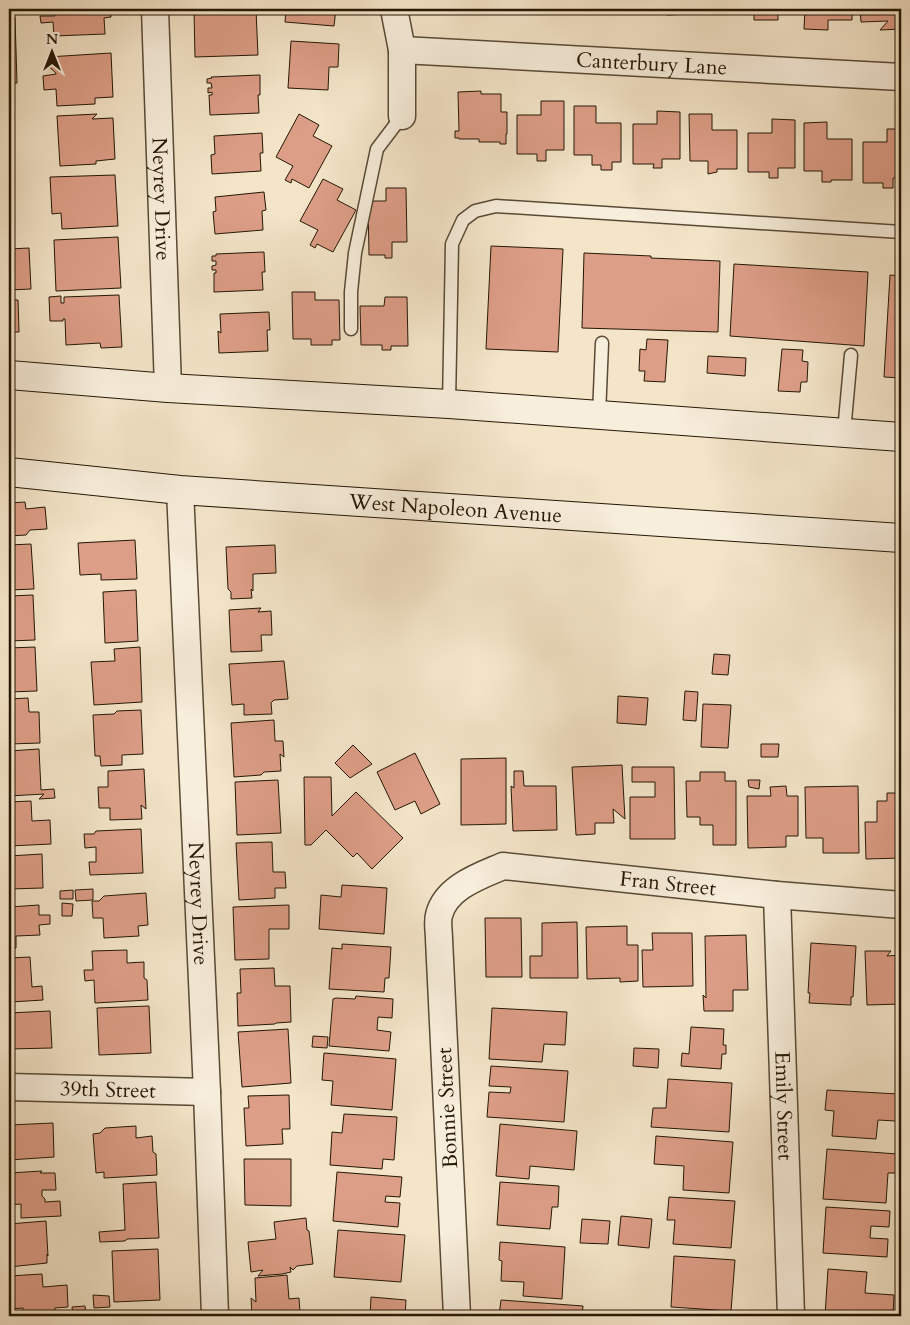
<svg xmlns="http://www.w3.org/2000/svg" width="910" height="1325" font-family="Cardo,serif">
	<rect width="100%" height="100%" fill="#f4e5c9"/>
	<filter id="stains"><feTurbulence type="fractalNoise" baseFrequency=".004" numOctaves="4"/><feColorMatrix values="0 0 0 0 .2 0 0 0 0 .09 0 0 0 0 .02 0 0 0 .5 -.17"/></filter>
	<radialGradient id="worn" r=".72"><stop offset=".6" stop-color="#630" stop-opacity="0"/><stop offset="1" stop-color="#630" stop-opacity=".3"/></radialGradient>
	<path fill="#dd9e87" stroke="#241704" d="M55 9H111V17L104 18 105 34 54 36 53 22 41 23 40 16H55Z
		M286 9H336L334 26 285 22Z
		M667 9H690V14L667 15Z
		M730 9H778V20H754V12H730Z
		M805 9H852V20H828V30L804 29Z
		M860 9H901V29L880 30 888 21 861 22Z
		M256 10 258 55 195 57 194 12Z
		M9 17H15L17 83 9 84Z
		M291 41 339 44 338 67H329L328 90 288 88Z
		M111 53 113 97 95 98V104L57 106 56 89 44 90 43 76 56 74V73L48 66V57Z
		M260 75V95H258L259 113 210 115 209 95H212V92L208 93V88H212L211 83H207V79L212 78 211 77Z
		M481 91V94H501V112H507V134H506V144H500V142H479V139H459V138H455V131H459L458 92Z
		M541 101H564V150H546V161H537V154H517V115H541Z
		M574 106H596V123H621V162H612V170H601V165H592V155H574Z
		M657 111 680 112V159H662V168H653L654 164H633V124H657Z
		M97 114 92 119 113 118 115 159 96 161V164L60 166 57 116Z
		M299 114 319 125 313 136 332 146 309 188 292 179 291 183 285 180 293 166 276 157Z
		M689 114H712V130H737V169H717V172L708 174V161H690Z
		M772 119 795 120V168H778V178H769V172H748V133H772Z
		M827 122V139H852V180H831V182H822V171H804V123Z
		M887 129H901V178H893V188H883V183H863V142H887Z
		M262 133 263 153H260L261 171 212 174 211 155 215 154 214 136Z
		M9 143H12V187H9Z
		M115 175 118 226 62 229 61 213 52 214 50 177Z
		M323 179 343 189 337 200 356 210 333 252 317 244 315 248 310 245 318 230 300 221Z
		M386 188H406L407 242H392V258H385V255H369L368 201H386Z
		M264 192 266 210 262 211 263 230 215 234 213 212 216 211 215 197Z
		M118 237 121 288 56 291 54 240Z
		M491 246 563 249 558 352 486 349Z
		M29 248 31 289 9 290V249Z
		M264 252 265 272H262L263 290 214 292V273H216V270H212V266L216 265V261H212V256H216V254Z
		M584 253 651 256V258L720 261 718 332 582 328Z
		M734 264 868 272 864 346 730 336Z
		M890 275 901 276V378L884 377Z
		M292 292H315V300H339L340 340H332V345H311V339H293Z
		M119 295 122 347 101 348 100 343 66 345 65 319H63V321H50L49 297 61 296V303H64V297Z
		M385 297H407L408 346H391V350H382V345H361L360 306H384Z
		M9 300H18L19 332H9Z
		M269 312 270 330H267L268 351 219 353 218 331 221 333 220 314Z
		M647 339 668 340 665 382 644 381 645 371H639L640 349 646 350Z
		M782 349 803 350 802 361 808 362 807 382H801L800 392 778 391Z
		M708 356 746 358 745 376 707 373Z
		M25 502 26 509 45 507 47 529 30 530 26 535 9 536V503Z
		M135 540 137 579 101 580V574L80 575 78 543Z
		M31 544 34 589 9 590V545Z
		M275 545 276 573 253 574V591L251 589 252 598 231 599V592L228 589 226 547Z
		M136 590 138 641 105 643 103 592Z
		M33 595 35 640 9 641V596Z
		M261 608 258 612 271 611 272 635H261L262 651 231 652 229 610Z
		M35 647 37 691 9 692V648Z
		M140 647 142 702 94 705 91 662 115 661 114 649Z
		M714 654 730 655 728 675 712 674Z
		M284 661 288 699 274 700 271 703 272 714 244 715V704L232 705 229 664Z
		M685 691 698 692 696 721 683 720Z
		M618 696 648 698 646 725 617 723Z
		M28 698 29 712H39L40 743 9 744V699Z
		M703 704 731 705 728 748 701 747Z
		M141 710 143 754 122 755V765L101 766 100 756H95L93 715 114 714 117 711Z
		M274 720 275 741H283L284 757 280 754 281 771 264 772 261 775 234 777 231 723Z
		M761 744H779L778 757H761Z
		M353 745 372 764 350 778 335 763Z
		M39 749 41 790 54 789 55 798 39 799 44 794 9 796V751Z
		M415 753 440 804 421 814 415 801 395 810 377 772Z
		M506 758V824L461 825V759Z
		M622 765 625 819 613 809 614 823H595V834L576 835 572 767Z
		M632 767H674L675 839H630V797H655V782H632Z
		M144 769 146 809 141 805 142 819 110 820V808H99L98 787H108V771Z
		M514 771H523L524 786H556L557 830 513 831 511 786 514 788Z
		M700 772H725V781H736V845H713V825H700V817H687L686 781H700Z
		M304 777H331L332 816 356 792 403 838 372 869 357 853 353 857 326 830 311 845H305Z
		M278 780 281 833 237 835 235 782Z
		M748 780H760L759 789 749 787Z
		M786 786 787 796H798V836H786V847L748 848 747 796H771L770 787Z
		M858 786 859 853H823V838H806L805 787Z
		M887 793H901V858L866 859 865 822H877V801H887Z
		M31 801 32 821 50 820 51 844 9 846V802Z
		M141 829 143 873 90 875 89 862H96V847L85 848 84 834H94L96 831Z
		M272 842 273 872H285L286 888H275V898L239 900 236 843Z
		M42 854 43 888 9 889V856Z
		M342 885 387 888 384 934 319 929 321 895 341 897Z
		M93 889V900L76 901 75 890Z
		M73 890V899H60V891Z
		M146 893 148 925 138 926 139 936 104 938 103 918H93L92 901H99L104 896Z
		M62 903 73 904 72 916H62Z
		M39 905V915H50V924L39 925 40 935 16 936V948H9V907Z
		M289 905V929H269V959L235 960 233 907Z
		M485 918H521L522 977H486Z
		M577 922 578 978H530V956H542V923Z
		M627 926V945H638V981L620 982V978L587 979 586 927Z
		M652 933H692L693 986 643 987 642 950H653Z
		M746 935 748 990H733V1011H704L703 995 706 998 705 936Z
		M811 943 856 946 853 997H851V1005L809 1003 810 993H808Z
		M342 944 391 947 389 978H385L384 992 329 989 332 948 342 949Z
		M127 950V963L144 962V978L147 980 148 1000 95 1003 94 980 85 981 84 970H93L92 951Z
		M865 951H891L887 956 901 955V1004L867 1005Z
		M30 957 32 987 42 986 43 1000 11 1002 10 987H9V958Z
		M274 968 275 986H290L291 1022 276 1023 275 1024 238 1026 237 993H241L240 969Z
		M356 996 393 999 392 1018 378 1017 377 1030 391 1032 389 1051 329 1046 333 999 336 998 355 999Z
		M149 1006 151 1053 99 1055 97 1008Z
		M492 1008 567 1012 565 1045 544 1044 542 1062 489 1059Z
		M50 1011 52 1048 9 1049V1013Z
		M691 1027 724 1029 723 1045H726V1054H722L721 1069 681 1066 682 1053 689 1054Z
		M288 1029 291 1083 242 1087 238 1032Z
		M313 1036 328 1037 327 1048 312 1047Z
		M634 1048 659 1049 658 1068 633 1066Z
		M324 1053 396 1059 392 1110 331 1105 333 1081 322 1080Z
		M491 1066 568 1071 564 1122 487 1117 489 1092 510 1093 511 1087 489 1086Z
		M668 1079 732 1083 729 1132 651 1127 653 1108H666Z
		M827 1090 898 1094 896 1121 878 1120 876 1139 832 1136 834 1111 825 1110Z
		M289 1095 290 1129H282L283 1144 246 1146 244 1108H249L248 1096Z
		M344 1114 397 1117 394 1160 383 1159 382 1169 330 1165 332 1132 342 1133Z
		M53 1123 54 1157 9 1160V1125Z
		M500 1124 577 1131 574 1170 530 1166 529 1179 496 1176Z
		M136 1126V1138L152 1136 153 1152 156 1154 157 1175 104 1178V1172L96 1173 93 1134 100 1133 105 1128Z
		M656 1136 733 1142 729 1193 683 1190 684 1166 654 1164Z
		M827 1149 898 1154 896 1173H888L886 1203 823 1199Z
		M244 1159H291V1206L245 1205Z
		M42 1171 40 1173H55L56 1190H42V1196L45 1199V1202L60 1201 61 1216 21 1218V1204L9 1205V1173Z
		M337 1172 402 1177 400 1197 386 1196 385 1202 400 1203 398 1227 333 1221Z
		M156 1182 159 1238 127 1239 125 1241 100 1242 99 1232 125 1230 123 1184Z
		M500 1182 559 1186 558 1207H552L550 1229 497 1225Z
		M669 1197 735 1201 731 1248 673 1244 675 1220H667Z
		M826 1207 890 1211 889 1227 871 1226 870 1238 888 1239 887 1257 823 1253Z
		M621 1216 652 1219 649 1248 618 1245Z
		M306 1218 307 1230 309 1231 313 1264 297 1266 293 1270 290 1267 291 1272 282 1274 258 1276 263 1270 251 1272 248 1242 276 1239 274 1222Z
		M582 1219 610 1221 608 1244 580 1243Z
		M46 1221 48 1256 47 1254V1263L9 1267V1224Z
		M338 1230 405 1235 401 1282 334 1277Z
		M500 1242 565 1247 562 1299 523 1296 524 1282 501 1281 502 1261 499 1260Z
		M158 1249 160 1300 114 1302 112 1251Z
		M674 1256 735 1260 731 1311 671 1307Z
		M828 1269 867 1272 865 1293 894 1295 893 1316H825Z
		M42 1274 43 1287 67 1285 68 1307 55 1308V1316H23V1308L9 1309V1276Z
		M287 1275 289 1299 299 1298 300 1313H290L291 1316H252L251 1298 256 1302 255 1278Z
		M93 1295 109 1296 110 1307 94 1308Z
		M371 1297 406 1300 405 1316H370Z
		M501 1300 583 1306 582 1316H499Z
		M85 1306 86 1316H73L72 1307Z
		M647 1311 715 1316H647Z"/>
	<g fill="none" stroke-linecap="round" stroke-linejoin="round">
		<defs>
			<path id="service" d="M351 329V292L355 253 377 149 402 116
				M449 404 452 244 463 220 475 211 496 206 901 232
				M599 415 602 343
				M844 432 851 355"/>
			<g id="minor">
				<path id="s1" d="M155 9 168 388"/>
				<path d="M394 9 402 50V116"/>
				<path id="s2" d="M402 50 901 77"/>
				<path id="s3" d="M180 490 207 1092 215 1316"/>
				<path id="s4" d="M777 895 791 1316"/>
				<path id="s5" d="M9 1087 207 1092"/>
				<path id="s6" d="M457 1316 439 939C439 932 437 922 439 915 446 887 480 876 503 866L777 895 901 905"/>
			</g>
			<g id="secondary">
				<path d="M9 375 168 388 449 404 901 437"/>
				<path id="s7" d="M9 472 180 490 901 538"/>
			</g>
		</defs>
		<use href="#service" stroke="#584a35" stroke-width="15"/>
		<use href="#minor" stroke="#584a35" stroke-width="29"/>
		<use href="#secondary" stroke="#241704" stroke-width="30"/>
		<use href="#service" stroke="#f8eedc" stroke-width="12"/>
		<use href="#minor" stroke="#f8eedc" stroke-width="26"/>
		<use href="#secondary" stroke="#f8eedc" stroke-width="28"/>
	</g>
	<g text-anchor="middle" stroke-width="4.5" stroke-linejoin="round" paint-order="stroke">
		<g font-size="21" fill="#241704" stroke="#f8eedc">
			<text dy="7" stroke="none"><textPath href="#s2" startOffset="250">Canterbury Lane</textPath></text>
			<text dy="7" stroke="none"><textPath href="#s1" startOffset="190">Neyrey Drive</textPath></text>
			<text dy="7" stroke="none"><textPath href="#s7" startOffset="448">West Napoleon Avenue</textPath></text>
			<text dy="7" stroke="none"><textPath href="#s6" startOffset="651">Fran Street</textPath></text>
			<text dy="7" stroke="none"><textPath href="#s3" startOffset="414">Neyrey Drive</textPath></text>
			<text dy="7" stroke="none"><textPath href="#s5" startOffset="99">39th Street</textPath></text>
			<text dy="7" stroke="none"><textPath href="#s4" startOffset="211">Emily Street</textPath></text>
			<text transform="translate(447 1108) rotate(-93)" y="7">Bonnie Street</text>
		</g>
	</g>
	<rect width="910" height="1325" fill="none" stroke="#f4e5c9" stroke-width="30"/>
	<rect x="10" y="10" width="890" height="1305" fill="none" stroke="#241704" stroke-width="2.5"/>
	<rect x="15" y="15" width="880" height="1295" fill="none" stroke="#241704"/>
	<g transform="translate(52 52)" stroke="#f8eedc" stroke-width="4" paint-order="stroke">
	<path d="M0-4L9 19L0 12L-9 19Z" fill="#241704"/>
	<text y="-8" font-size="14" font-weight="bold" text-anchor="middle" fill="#241704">N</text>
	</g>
	<rect width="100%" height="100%" filter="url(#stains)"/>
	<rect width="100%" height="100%" fill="url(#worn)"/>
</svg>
